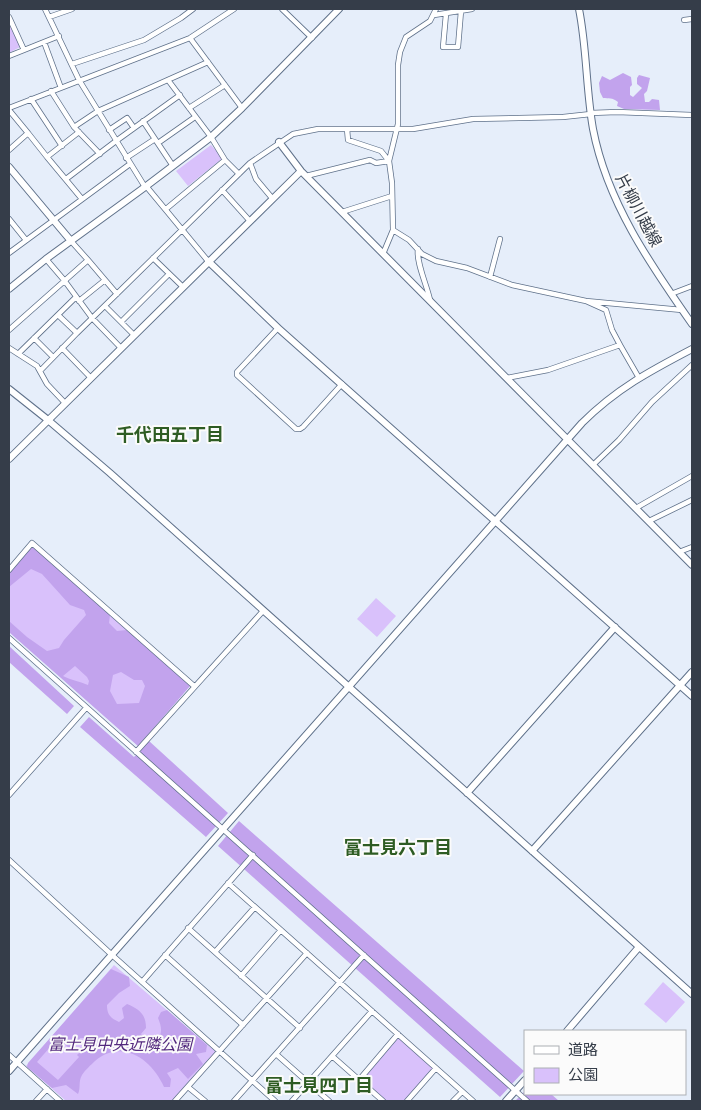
<svg xmlns="http://www.w3.org/2000/svg" width="701" height="1110" font-family="Merriweather,'Noto Sans JP',serif">
	<rect width="100%" height="100%" fill="#e6eefa"/>
	<path fill="#d9c1fb" d="M9 23 20 47 9 53Z
		M211 145 223 158 188 186 176 171Z
		M32 545 190 686 138 746 9 632V573Z
		M376 598 396 616 377 637 357 619Z
		M114 965 216 1052 172 1101H66L26 1066Z
		M663 982 685 1002 666 1023 644 1004Z
		M398 1034 436 1068 407 1101H383L359 1080Z"/>
	<path fill="#c2a3ed" fill-rule="evenodd" d="M623 73 631 77 632 85 630 87V95L633 97 642 88 637 84V78L639 75 650 78 647 91 644 94 645 102H649L652 99 659 100 660 110 624 109 617 106 618 102C612 97 609 99 603 98L600 92 599 83 602 76 610 80Z
		M32 545 110 615 109 623 117 631 127 630 190 686 138 746 9 632V621L27 637 47 651 59 648 64 640 86 615 84 610 70 605 42 574 31 569 9 587V573ZM75 666 87 677 89 681 88 685C79 681 70 680 63 676ZM121 672 134 680H142L145 686 139 703 117 704 110 691 113 675Z
		M9 646 74 706 67 714 9 662Z
		M89 717 134 757 149 741 228 813 206 837 80 727Z
		M239 821 524 1071 500 1097 218 846Z
		M111 969 129 977 130 986 119 993 107 1005C107 1014 110 1018 119 1022L124 1018 122 1008 127 1004C139 1009 146 1014 146 1028L141 1034 148 1043 154 1044C162 1035 163 1030 158 1018L161 1012 167 1010 207 1045 206 1052 196 1054 203 1064 188 1079 178 1068 167 1073 171 1079 170 1087H164C152 1060 123 1038 95 1061 91 1065 85 1070 82 1075 78 1082 81 1088 78 1094L66 1085 52 1088 27 1067 28 1063ZM58 1038 70 1049 74 1048 80 1038H84L86 1042 84 1048 77 1055 79 1057 58 1080 37 1062Z
		M525 1091V1094H551L559 1101H515Z"/>
	<g fill="none" stroke-linecap="round" stroke-linejoin="round">
		<defs>
			<path id="street" d="M45 9 79 80 145 187
				M282 9 312 38
				M446 14 443 47H458L461 11
				M434 15 472 9
				M9 17 24 50
				M49 17 72 9
				M684 20 692 19
				M190 38 242 108
				M44 42 61 88
				M9 56 59 36
				M72 64 144 40 181 18 193 9
				M168 80 211 137 225 160 239 174
				M51 91 74 127 100 154
				M31 99 62 146
				M9 108 190 38 234 9
				M189 108 225 85
				M9 110 28 133 9 150
				M591 113 617 112 692 115
				M143 121 173 166
				M74 127 98 111 208 62
				M347 129 348 140 381 151 389 161
				M109 130 127 118 134 128
				M79 132 47 157 82 199
				M28 133 47 157
				M116 141 180 95
				M158 143 195 117
				M126 158 155 139
				M250 163 256 179 272 198
				M306 176 370 160 376 163 389 161
				M66 179 116 141
				M146 186 208 261
				M222 190 249 220
				M166 209 225 160
				M342 212 392 196
				M9 219 26 240
				M393 230 409 240 422 254 436 261 467 268 512 285 586 301
				M418 249C416 263 427 285 430 300
				M9 253 130 164
				M383 254 393 230 392 183 389 161 398 124V65L400 52 406 37 430 21 436 9
				M153 258 183 287
				M46 259 64 280 92 318 121 348
				M88 260 105 280
				M490 277 500 239
				M671 294 692 286
				M79 301 105 280 117 294
				M105 306 134 335
				M58 315 77 333 250 163 293 134 318 129H413L473 119 563 117 591 114
				M121 322 169 274
				M278 328 237 372V375L296 429H300L303 427 342 384
				M9 330 88 260 71 241
				M34 338 53 357
				M620 345 612 330 606 310 586 301 682 310
				M9 348 37 366 47 384 65 403
				M62 348 91 378
				M18 354 76 297
				M41 370 77 333
				M507 378 548 370 620 345 639 378
				M593 465 619 440 652 402 692 365
				M636 508 692 476
				M649 521 692 500
				M679 552 692 547
				M9 570 32 543 194 686
				M9 638 527 1101
				M136 752 263 611
				M9 795 86 708
				M9 860 112 955 275 1101
				M228 883 473 1101
				M188 928 300 1028
				M215 952 255 907
				M165 955 243 1025
				M241 976 281 930
				M142 982 253 855
				M276 1054 329 1101
				M9 1055 60 1101
				M332 1056 383 1101
				M359 1080 398 1034
				M188 1087 205 1101
				M36 1101 47 1089
				M175 1101 307 953
				M234 1101 364 955
				M292 1101 372 1011
				M407 1101 436 1068
				M453 1101 462 1092"/>
			<path id="secondary" d="M579 9C587 49 586 90 593 129 607 202 650 264 692 324
				M279 142 301 171 692 565
				M9 167 71 241
				M208 261 278 328 692 696
				M9 289 46 259 145 187 211 137 242 108 339 9
				M9 389 48 420 110 473 692 994
				M9 459 301 171
				M467 793 615 627
				M532 851 692 672
				M567 1031 639 947
				M9 1071 582 423C616 389 650 371 692 349
				M506 1101 525 1080"/>
		</defs>
		<use href="#street" stroke="#5f718a" stroke-width="6"/>
		<use href="#secondary" stroke="#5f718a" stroke-width="8"/>
		<use href="#street" stroke="#fff" stroke-width="4.5"/>
		<use href="#secondary" stroke="#fff" stroke-width="6"/>
	</g>
	<g text-anchor="middle" stroke-width="4" stroke-linejoin="round" paint-order="stroke">
		<g font-size="16" fill="#353d49" stroke="#fbfbfb">
			<text transform="translate(639 210) rotate(62)" y="6">片柳川越線</text>
		</g>
		<g font-size="16" font-style="italic" fill="#53297e" stroke="#fbfbfb">
			<text x="120" y="1050">富士見中央近隣公園</text>
		</g>
		<g font-size="18" font-weight="bold" fill="#2e5c23" stroke="#fbfbfb">
			<text x="170" y="441">千代田五丁目</text>
			<text x="398" y="854">富士見六丁目</text>
			<text x="319" y="1092">富士見四丁目</text>
		</g>
	</g>
	<rect width="701" height="1110" fill="none" stroke="#353d49" stroke-width="20"/>
	<rect x="524" y="1030" width="162" height="65" fill="#fbfbfb" stroke="#acafb4"/>
	<rect x="534" y="1046" width="25" height="8" fill="#ffffff" stroke="#acafb4"/>
	<text x="568" y="1055" font-size="15" fill="#353d49">道路</text>
	<rect x="534" y="1068" width="25" height="15" fill="#d9c1fb" stroke="#acafb4"/>
	<text x="568" y="1080" font-size="15" fill="#353d49">公園</text>
</svg>
